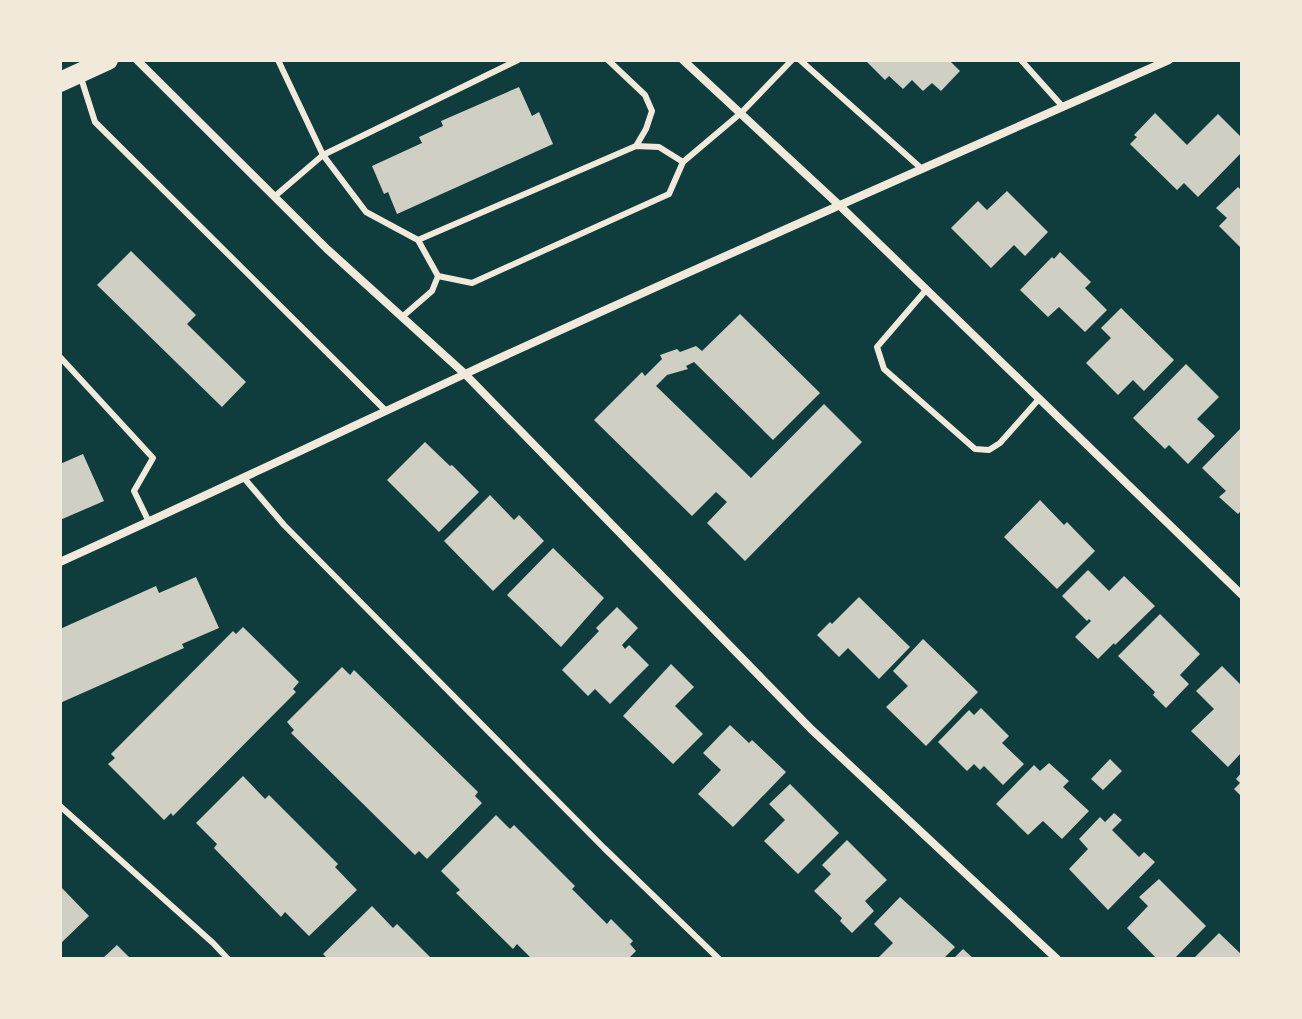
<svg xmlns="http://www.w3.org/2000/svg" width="1302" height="1019" font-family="Rubik,sans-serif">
	<rect width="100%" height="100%" fill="#0f3d3e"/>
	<path fill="#cfcfc3" d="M865 60H949L960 71 941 91 932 83 923 91 912 80 903 89 889 76 885 80Z
		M519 87 532 116 539 112 553 144 397 214 388 192 384 194 372 166 422 143 419 137 443 126 441 121Z
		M1155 113 1187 145 1218 114 1242 138V152L1198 197 1184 183 1177 190 1130 144 1137 137 1134 135Z
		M1238 187 1242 191V249L1219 226 1227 218 1216 208Z
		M1007 191 1048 232 1025 256 1014 245 991 268 951 228 978 201 987 210Z
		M131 251 196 315 187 324 246 382 222 407 97 285Z
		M1060 252 1091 282 1085 288 1107 310 1085 332 1059 307 1048 317 1020 290 1052 257 1054 259Z
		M1121 308 1174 360 1144 391 1133 380 1118 395 1086 363 1111 338 1101 328Z
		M740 314 820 393 773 440 694 362 686 366 688 369 667 375 656 386 751 478 824 404 862 442 745 561 707 523 727 502 716 492 692 516 594 420 642 372 645 376 662 359 660 355 677 349 680 352 696 346 702 351Z
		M1186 364 1219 397 1197 419 1215 436 1188 464 1169 445 1165 449 1133 418Z
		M1242 427V510L1238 514 1219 497 1226 491 1202 468Z
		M425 442 450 466 452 465 479 492 439 532 387 480Z
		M83 454 104 501 60 520V464Z
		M490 495 514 520 519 515 544 541 493 591 444 541Z
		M1040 500 1064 525 1067 522 1095 551 1057 589 1004 537Z
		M553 548 604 598 561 647 507 595Z
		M1088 570 1109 591 1124 576 1155 606 1115 645 1114 643 1098 659 1075 637 1091 621 1089 619 1087 621 1062 596Z
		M196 577 219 628 182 644 184 648 60 703V629L156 586 159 593Z
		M859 597 910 647 879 679 848 648 839 657 817 635 830 622 832 624Z
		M617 607 638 628 622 645 625 649 629 645 649 665 610 704 595 689 588 696 562 670 599 631 596 628Z
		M1160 614 1200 654 1180 675 1189 684 1166 708 1153 695 1155 692 1118 656Z
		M243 627 299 682 293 689 296 692 173 816 171 813 164 820 108 764 115 758 111 754 233 631 236 634Z
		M923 639 978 692 926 746 886 707 908 686 893 671Z
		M671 664 694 687 675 706 703 734 673 764 623 716Z
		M1222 666 1242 686V752L1228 767 1191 731 1214 709 1196 691Z
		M342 667 350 675 354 670 478 792 475 796 482 803 427 859 419 851 415 855 291 733 294 730 287 722Z
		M981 708 1009 736 1002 743 1024 764 1003 785 984 766 980 770 974 764 967 771 938 742 969 710 974 715Z
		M730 725 749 743 752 740 786 772 733 827 698 794 721 770 703 753Z
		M1110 759 1122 771 1103 790 1091 779Z
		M1049 763 1069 781 1063 787 1089 811 1062 839 1043 821 1028 835 996 804 1034 765 1040 771Z
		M1242 772V797L1234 789 1240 783 1236 779Z
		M243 776 265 799 269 795 338 864 335 867 357 890 309 936 285 912 281 917 214 848 217 844 196 823Z
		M790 784 839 833 798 874 764 841 785 820 769 804Z
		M1114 813 1122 820 1112 830 1139 857 1144 852 1155 862 1108 910 1069 869 1088 849 1079 839 1100 817 1105 822Z
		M496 815 510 829 514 825 575 886 572 889 607 924 611 919 633 941 630 944 636 951 628 959H532L517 944 513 949 456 893 460 890 441 871Z
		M847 840 887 880 865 901 874 911 852 933 840 921 842 918 814 891 831 874 822 865Z
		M1159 879 1206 926 1174 959H1157L1127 928 1148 906 1139 897Z
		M60 886 89 916 60 944Z
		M900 897 955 947 943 959H877L893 943 874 924Z
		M372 906 393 928 397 924 432 959H328L323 954Z
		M1219 933 1242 955V959H1193Z
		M117 945 131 959H102Z
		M963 949 974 959H953Z"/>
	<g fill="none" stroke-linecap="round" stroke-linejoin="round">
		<path stroke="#f1e9da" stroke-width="6" d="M278 60 323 155 518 60
			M608 60 645 95 652 111 646 129 636 146
			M800 60 922 169
			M1021 60 1063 107
			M81 78 95 122 386 411
			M274 197 323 155 366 212 418 240 438 276 432 291 402 317
			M418 240 636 146 659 147 683 162
			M438 276 472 283 669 194 683 162 741 113 792 60
			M926 290 877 347 884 369 975 449 989 450 1000 443 1039 399
			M60 357 153 458 134 491 149 522
			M244 478 284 525 604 848 719 959
			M60 806 213 943 228 959"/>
		<path stroke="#f1e9da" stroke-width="8" d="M137 60 327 249 465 374 811 729 1057 959
			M683 60 839 205 1242 595
			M60 562C195 501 330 437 465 374 698 266 934 164 1169 60"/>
		<path stroke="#f1e9da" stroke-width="20" d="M60 82 108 60"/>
	</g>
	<rect width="1302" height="1019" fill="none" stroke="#f1e9da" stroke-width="124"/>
</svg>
